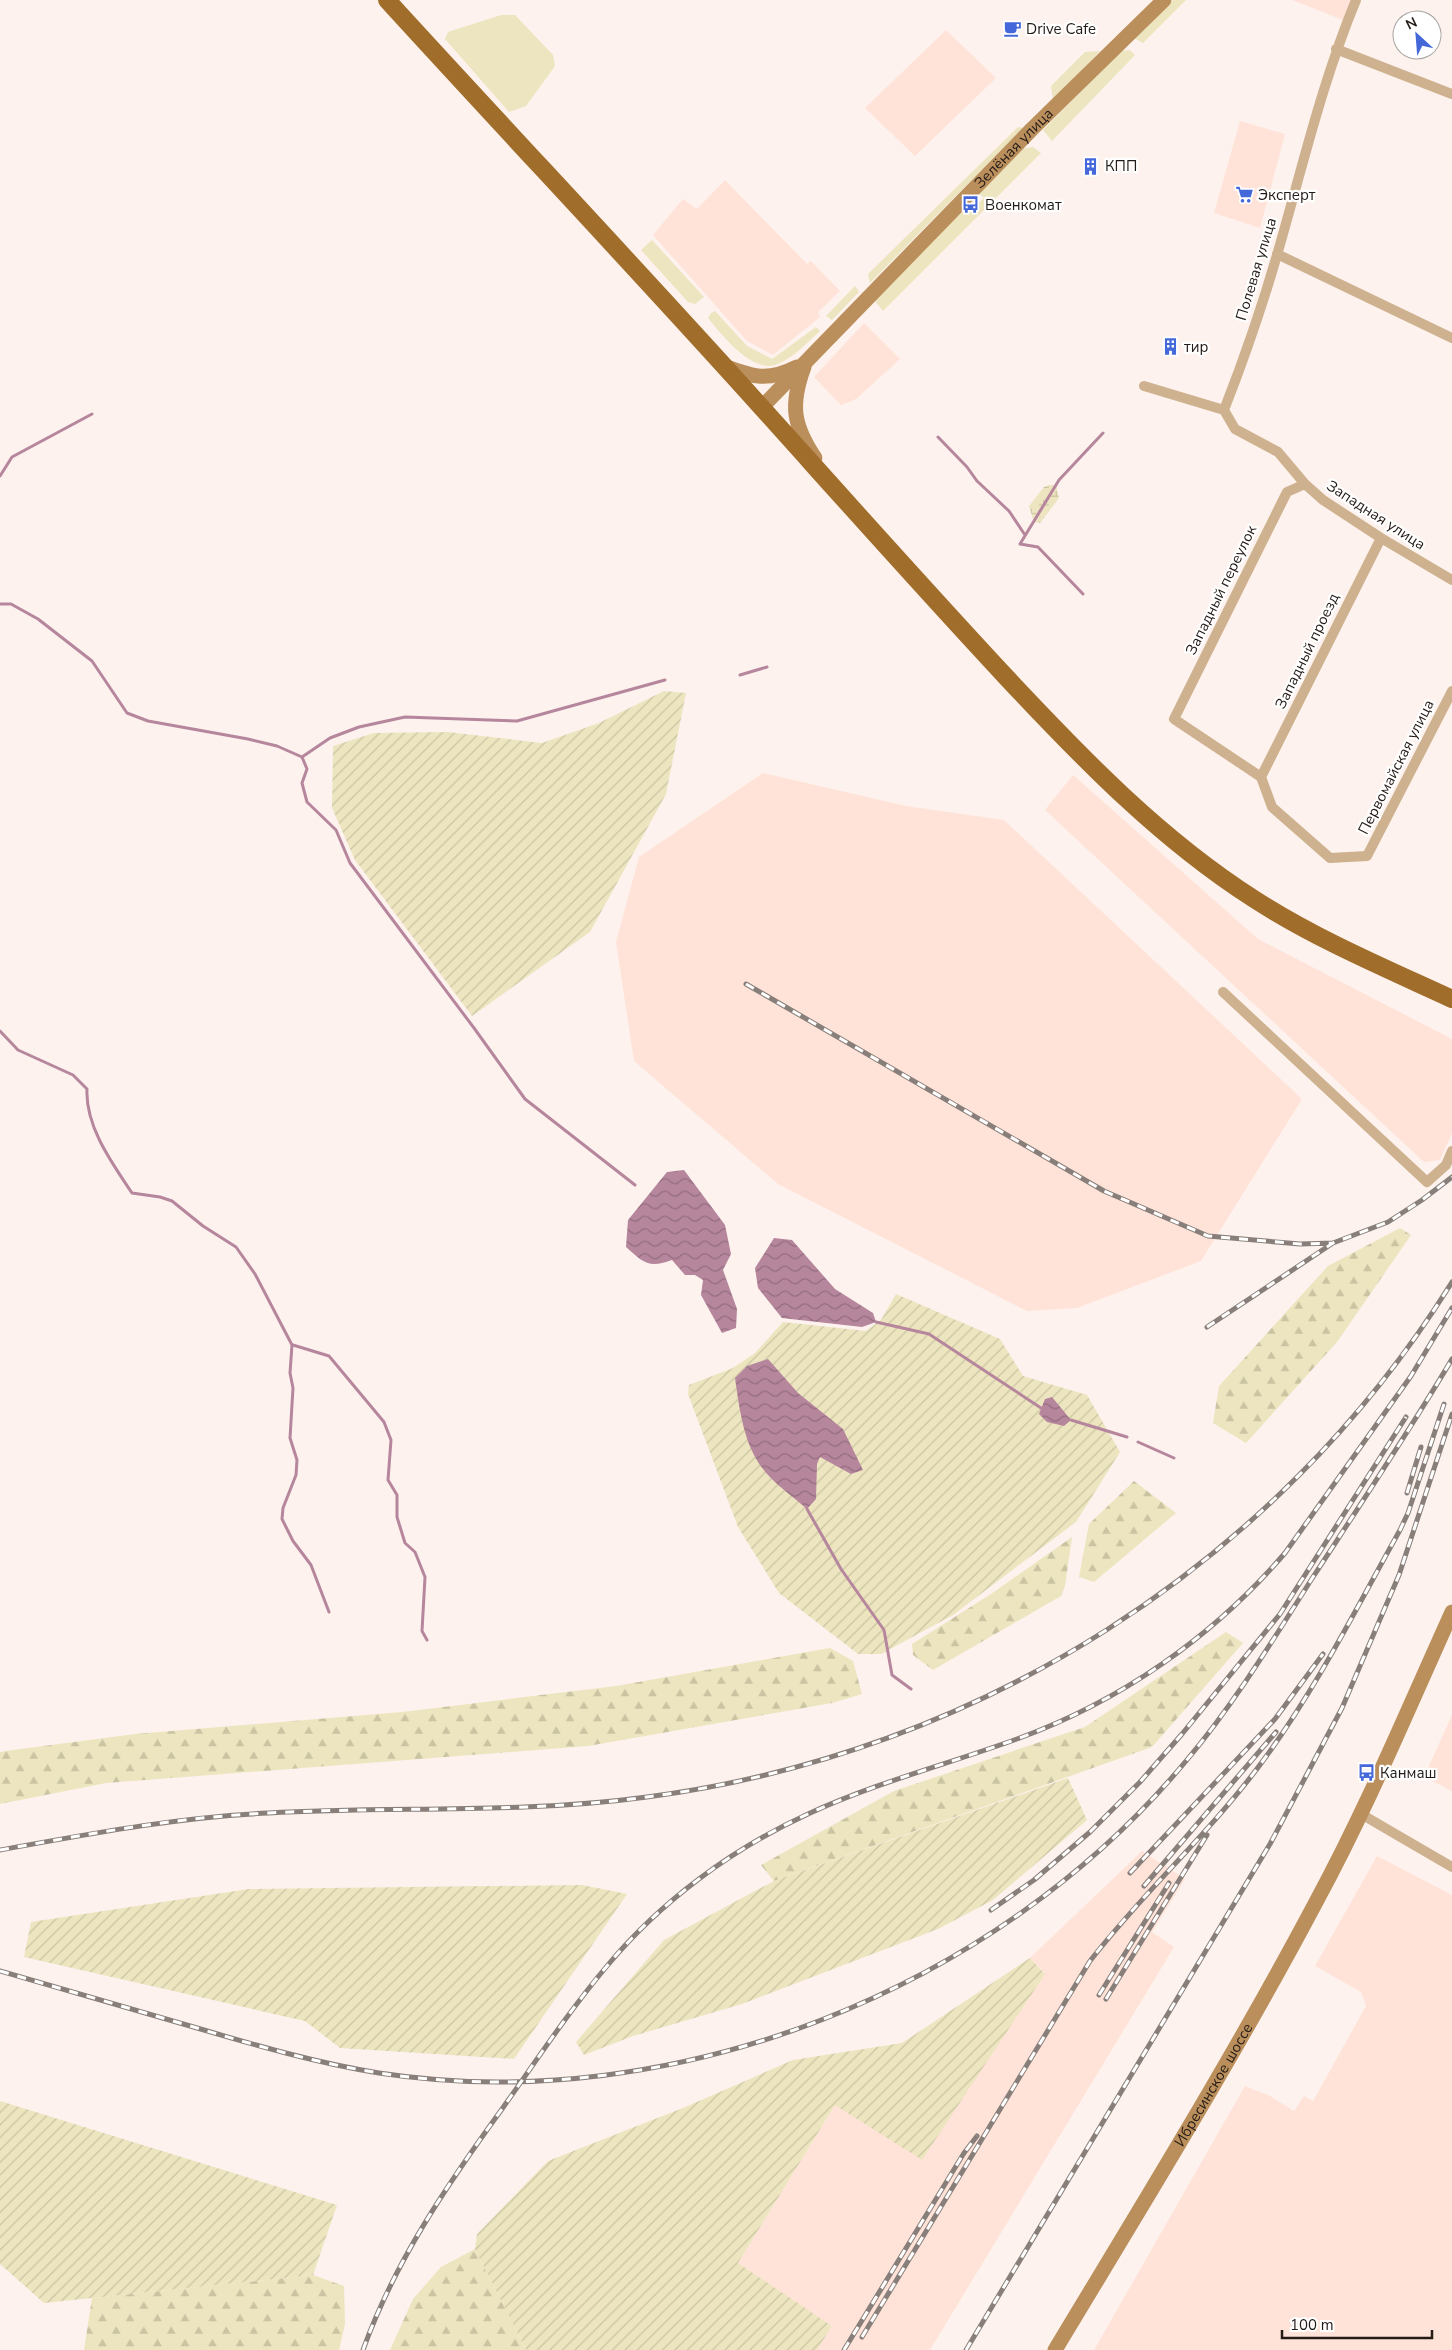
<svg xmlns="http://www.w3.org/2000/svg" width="1452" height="2350" font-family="'Nunito Sans',sans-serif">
	<defs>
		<pattern id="forest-firs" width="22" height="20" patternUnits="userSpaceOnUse" patternTransform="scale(1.25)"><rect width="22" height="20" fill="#ede5bf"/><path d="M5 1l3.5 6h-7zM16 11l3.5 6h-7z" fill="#cbc4a3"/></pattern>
		<pattern id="wetland-marsh" width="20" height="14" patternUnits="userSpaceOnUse" patternTransform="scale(1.25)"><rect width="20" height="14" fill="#ede5bf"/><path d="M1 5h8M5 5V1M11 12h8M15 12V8" fill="none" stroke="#cbc4a3"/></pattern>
		<pattern id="garden-furrows" width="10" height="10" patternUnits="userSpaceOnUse" patternTransform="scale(1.25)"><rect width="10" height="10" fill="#ede5bf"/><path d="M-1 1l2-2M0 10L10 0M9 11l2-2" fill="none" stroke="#cbc4a3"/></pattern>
		<pattern id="water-waves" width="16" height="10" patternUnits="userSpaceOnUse" patternTransform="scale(1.25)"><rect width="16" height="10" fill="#b6869d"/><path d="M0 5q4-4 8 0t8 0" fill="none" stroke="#946d7f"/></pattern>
	</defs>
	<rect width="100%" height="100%" fill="#fdf2ed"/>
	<path fill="#ffe3d8" d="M1292 0H1352L1343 20Z
		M946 30 996 78 915 156 865 108Z
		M1240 121 1285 134 1260 228 1214 213Z
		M725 180 807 264 811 261 840 291 818 312 820 317 773 355 747 341 653 235 683 199 697 209Z
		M864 323 900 359 856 399 841 405 814 377Z
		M763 773 906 806 1004 820 1302 1099 1201 1261 1077 1308 1027 1311 778 1184 634 1061 616 942 639 857Z
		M1073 775 1258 939 1452 1039V1133L1440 1160 1424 1162 1045 810Z
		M1452 1715V1791L1424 1777Z
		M1142 1851 1185 1879 1152 1932 1174 1947 930 2350H817L832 2326 738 2263 835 2105 1045 1973 1030 1958Z
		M1377 1856 1452 1895V2350H1094L1245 2086 1270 2096 1294 2111 1304 2096 1313 2101 1317 2094 1366 2006 1361 1992 1315 1966Z"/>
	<path fill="#ede5bf" d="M1173 0H1186L1143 43 1134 38Z
		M501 15H515L553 55 555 66 526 106 509 112 445 39 448 32Z
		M1130 50 1135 55 1052 141 1043 130 1121 51Z
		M1100 51 1053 100 1051 86 1085 52Z
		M1018 127 1023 128 870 283 868 274Z
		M1033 147 1041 153 883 311 875 301 960 210 966 214 984 198 978 192 1021 149Z
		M652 240 704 297 695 304 688 302 641 250Z
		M855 286 859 292 832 320 826 316Z
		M715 311 747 346 772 359 816 327 820 331C807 343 794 357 778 364 753 375 722 335 708 318L711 313Z"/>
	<path fill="url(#forest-firs)" d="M1400 1228 1411 1235 1337 1342 1246 1443 1213 1423 1219 1386 1328 1266Z
		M1134 1481 1176 1513 1094 1582 1079 1577 1089 1524Z
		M1072 1537 1065 1586 1061 1596 933 1670 913 1655 912 1644 991 1594Z
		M1226 1632 1243 1643 1152 1747 774 1881 761 1865 894 1791 1085 1727Z
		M830 1648 853 1661 862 1694 832 1703 588 1746 106 1783 0 1804V1752L13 1750 135 1734 402 1712 616 1686Z
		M475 2249 526 2350H390L413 2299 441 2267Z
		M313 2275 344 2286 345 2324 339 2350H84L92 2298Z"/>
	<path fill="url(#wetland-marsh)" d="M1049 485H1056L1059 498 1040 523 1034 522 1029 506 1044 487Z"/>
	<path fill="url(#garden-furrows)" d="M664 691 686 693 666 794 590 932 472 1016 355 860 332 808 333 746 374 733 448 732 542 743 599 723Z
		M896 1294 1000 1339 1023 1376 1087 1395 1120 1452 1076 1522 953 1615 881 1654H858L779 1593 738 1527 688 1394 689 1385 733 1368 755 1353 783 1322 866 1331 881 1320Z
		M1068 1778 1087 1820 993 1900 938 1929 742 2004 633 2036 584 2055 576 2042 664 1940 774 1881Z
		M582 1885 627 1894 514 2059 340 2048 305 2021 24 1957 31 1922 249 1889Z
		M1030 1958 1045 1974 922 2160 835 2105 738 2263 832 2326 817 2350H526L475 2249 477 2234 548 2161 683 2108 793 2060 902 2043Z
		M0 2101 337 2205 313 2275 44 2303 0 2264Z"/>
	<path fill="url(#water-waves)" d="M684 1170 725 1225 731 1254 723 1270 737 1309 736 1328 722 1333 701 1295 703 1280 695 1275H685L672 1260C648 1269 643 1262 626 1247L628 1220 667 1172Z
		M774 1238 792 1240 835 1289 873 1313 876 1322 862 1327 782 1318 758 1288 755 1268Z
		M768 1359 798 1393 843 1429 863 1470 851 1474 820 1457 817 1464 816 1499 807 1509C795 1498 780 1488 769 1476 744 1450 740 1412 735 1378L747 1366Z
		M1052 1397 1071 1420 1064 1426 1047 1422 1039 1414 1045 1399Z"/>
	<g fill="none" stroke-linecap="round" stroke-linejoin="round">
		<path stroke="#b6869d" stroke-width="3" d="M938 437 967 467 977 481 1009 511 1025 535
			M0 476 12 457 92 414
			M1083 594 1038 547 1020 544 1059 480 1103 433
			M0 604H11L38 619 92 661 127 713 148 721 248 739 277 746 302 757 307 769 302 783 307 802 336 830 350 863 474 1028 525 1099 635 1185
			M740 675 767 667
			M302 757 330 738 359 727 405 717 517 721 665 680
			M0 1031 18 1050 73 1075 87 1089C85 1126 112 1163 132 1193L160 1197 172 1201 203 1226 236 1247 255 1274 292 1345 290 1373 293 1388 290 1438 297 1460 296 1475 283 1508 282 1519 293 1541 311 1565 329 1612
			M876 1322 929 1334 1041 1408
			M293 1345 329 1356 384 1422 391 1440 388 1480 397 1495V1517L405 1543 415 1552 425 1577 422 1631 427 1640
			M1071 1420 1127 1437
			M1138 1442 1174 1458
			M807 1509 841 1569 884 1630 892 1675 911 1689"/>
		<path stroke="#ceb18f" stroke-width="10" d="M1336 49 1452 94
			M1277 254 1452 338
			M1144 386 1224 410C1244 359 1262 307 1277 255 1302 169 1322 82 1356 0
			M1224 410 1235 429 1278 452 1305 484 1323 500 1381 538 1452 580
			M1305 484 1287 492 1174 719 1261 777 1272 807 1330 858 1367 856 1452 691
			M1261 777 1381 538
			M1223 992 1427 1182 1446 1165 1452 1151
			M1361 1814 1452 1867"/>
		<g stroke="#ba8f5c" stroke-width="15">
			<path d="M724 366C754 377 767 382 797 367"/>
			<path d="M804 367C790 405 793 425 815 458"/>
			<path id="s1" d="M762 407 1032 129 1164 0"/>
			<path id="s2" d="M1055 2350C1144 2202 1235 2055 1316 1902 1367 1808 1408 1709 1452 1612"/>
		</g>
		<path stroke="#a06d2a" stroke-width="18" d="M387 0C512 137 639 271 763 409 844 499 924 589 1007 678 1082 758 1160 839 1254 899 1316 939 1385 968 1452 999"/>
		<defs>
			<path id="rail" d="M746 984 1104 1191 1208 1236 1300 1244 1333 1243
				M1207 1327 1333 1243 1388 1222 1422 1200 1452 1177
				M1407 1493 1421 1447
				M0 1850C89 1834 178 1817 269 1813 395 1806 522 1814 647 1797 977 1754 1276 1565 1452 1282
				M1130 1873 1275 1719 1323 1654
				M1144 1886 1276 1732
				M991 1910 1034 1880 1090 1832 1140 1782 1182 1734 1280 1614 1406 1417
				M0 1971C66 1990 132 2009 197 2028 258 2046 317 2063 379 2073 674 2118 996 1990 1186 1761 1234 1704 1273 1640 1313 1577 1360 1505 1408 1433 1452 1359
				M1099 1995 1169 1883
				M1106 1999 1207 1835
				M862 2337 1090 1961C1145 1890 1213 1830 1265 1758 1317 1687 1357 1607 1400 1530L1408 1513 1444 1404
				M363 2350C395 2261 447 2185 502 2109 536 2061 569 2011 607 1966 661 1901 732 1849 808 1814 875 1783 948 1764 1017 1739 1121 1701 1213 1637 1285 1553L1411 1376 1452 1308
				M844 2350 964 2153 977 2136
				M966 2350 1270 1844 1342 1708 1399 1575 1452 1414"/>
		</defs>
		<use href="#rail" stroke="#887f7a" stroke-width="5"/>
		<use href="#rail" stroke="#fff" stroke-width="3" stroke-dasharray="9" stroke-linecap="butt"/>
	</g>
	<defs>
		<symbol id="cafe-bare" viewBox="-9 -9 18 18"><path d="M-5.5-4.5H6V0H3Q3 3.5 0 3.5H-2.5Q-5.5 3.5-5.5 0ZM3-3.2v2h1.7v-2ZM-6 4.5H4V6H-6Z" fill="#4468da" stroke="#fff" stroke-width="2.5" paint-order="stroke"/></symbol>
		<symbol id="building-bare" viewBox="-9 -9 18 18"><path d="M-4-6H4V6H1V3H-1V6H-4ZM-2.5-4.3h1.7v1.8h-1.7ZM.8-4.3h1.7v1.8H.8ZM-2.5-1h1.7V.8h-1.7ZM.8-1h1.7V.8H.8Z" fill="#4468da" stroke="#fff" stroke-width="2.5" paint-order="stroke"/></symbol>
		<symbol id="supermarket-bare" viewBox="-9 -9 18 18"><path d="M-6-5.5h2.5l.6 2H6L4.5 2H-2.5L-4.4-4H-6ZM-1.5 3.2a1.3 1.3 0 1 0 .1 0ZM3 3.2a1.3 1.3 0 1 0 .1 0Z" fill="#4468da" stroke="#fff" stroke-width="2.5" paint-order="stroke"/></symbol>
		<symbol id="bus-bare" viewBox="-9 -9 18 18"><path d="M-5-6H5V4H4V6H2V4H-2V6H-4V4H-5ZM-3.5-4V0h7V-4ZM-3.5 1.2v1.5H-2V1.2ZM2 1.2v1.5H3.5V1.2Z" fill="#4468da" stroke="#fff" stroke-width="2.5" paint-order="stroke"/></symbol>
	</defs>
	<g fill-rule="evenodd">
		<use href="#cafe-bare" x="1000" y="16" width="25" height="25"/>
		<use href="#building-bare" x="1078" y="154" width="25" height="25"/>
		<use href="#supermarket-bare" x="1232" y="182" width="25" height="25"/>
		<use href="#bus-bare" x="958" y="192" width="25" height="25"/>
		<use href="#building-bare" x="1158" y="334" width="25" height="25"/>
		<use href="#bus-bare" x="1354" y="1760" width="25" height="25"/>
	</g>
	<g text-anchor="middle" stroke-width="4.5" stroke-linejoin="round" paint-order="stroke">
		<g font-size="15" fill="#241b17" stroke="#fff" text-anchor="start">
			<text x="1026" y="34">Drive Cafe</text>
			<text x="1105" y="171">КПП</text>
			<text x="1258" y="200">Эксперт</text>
			<text x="985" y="210">Военкомат</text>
			<text x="1184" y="352">тир</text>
			<text x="1380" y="1778">Канмаш</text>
		</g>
		<g font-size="15" fill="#241b17" stroke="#fff">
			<text dy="5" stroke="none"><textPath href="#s1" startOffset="361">Зелёная улица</textPath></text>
			<text transform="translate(1256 269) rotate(-73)" y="5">Полевая улица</text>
			<text transform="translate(1376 515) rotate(33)" y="5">Западная улица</text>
			<text transform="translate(1221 590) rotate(-64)" y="5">Западный переулок</text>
			<text transform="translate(1307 651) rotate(-64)" y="5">Западный проезд</text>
			<text transform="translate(1396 767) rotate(-63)" y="5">Первомайская улица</text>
			<text dy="5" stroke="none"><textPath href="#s2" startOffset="309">Ибресинское шоссе</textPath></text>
		</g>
	</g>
	<g transform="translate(1417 35) rotate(334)"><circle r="24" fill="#ffffff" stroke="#a7a4a2"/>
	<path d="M0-4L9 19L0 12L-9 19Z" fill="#4468da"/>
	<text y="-8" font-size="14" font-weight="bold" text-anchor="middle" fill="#241b17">N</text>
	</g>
	<path d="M1282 2330v8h150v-8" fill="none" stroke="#241b17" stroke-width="2.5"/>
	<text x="1290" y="2330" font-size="15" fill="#241b17" stroke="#ffffff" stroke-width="4" paint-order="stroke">100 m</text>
</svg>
